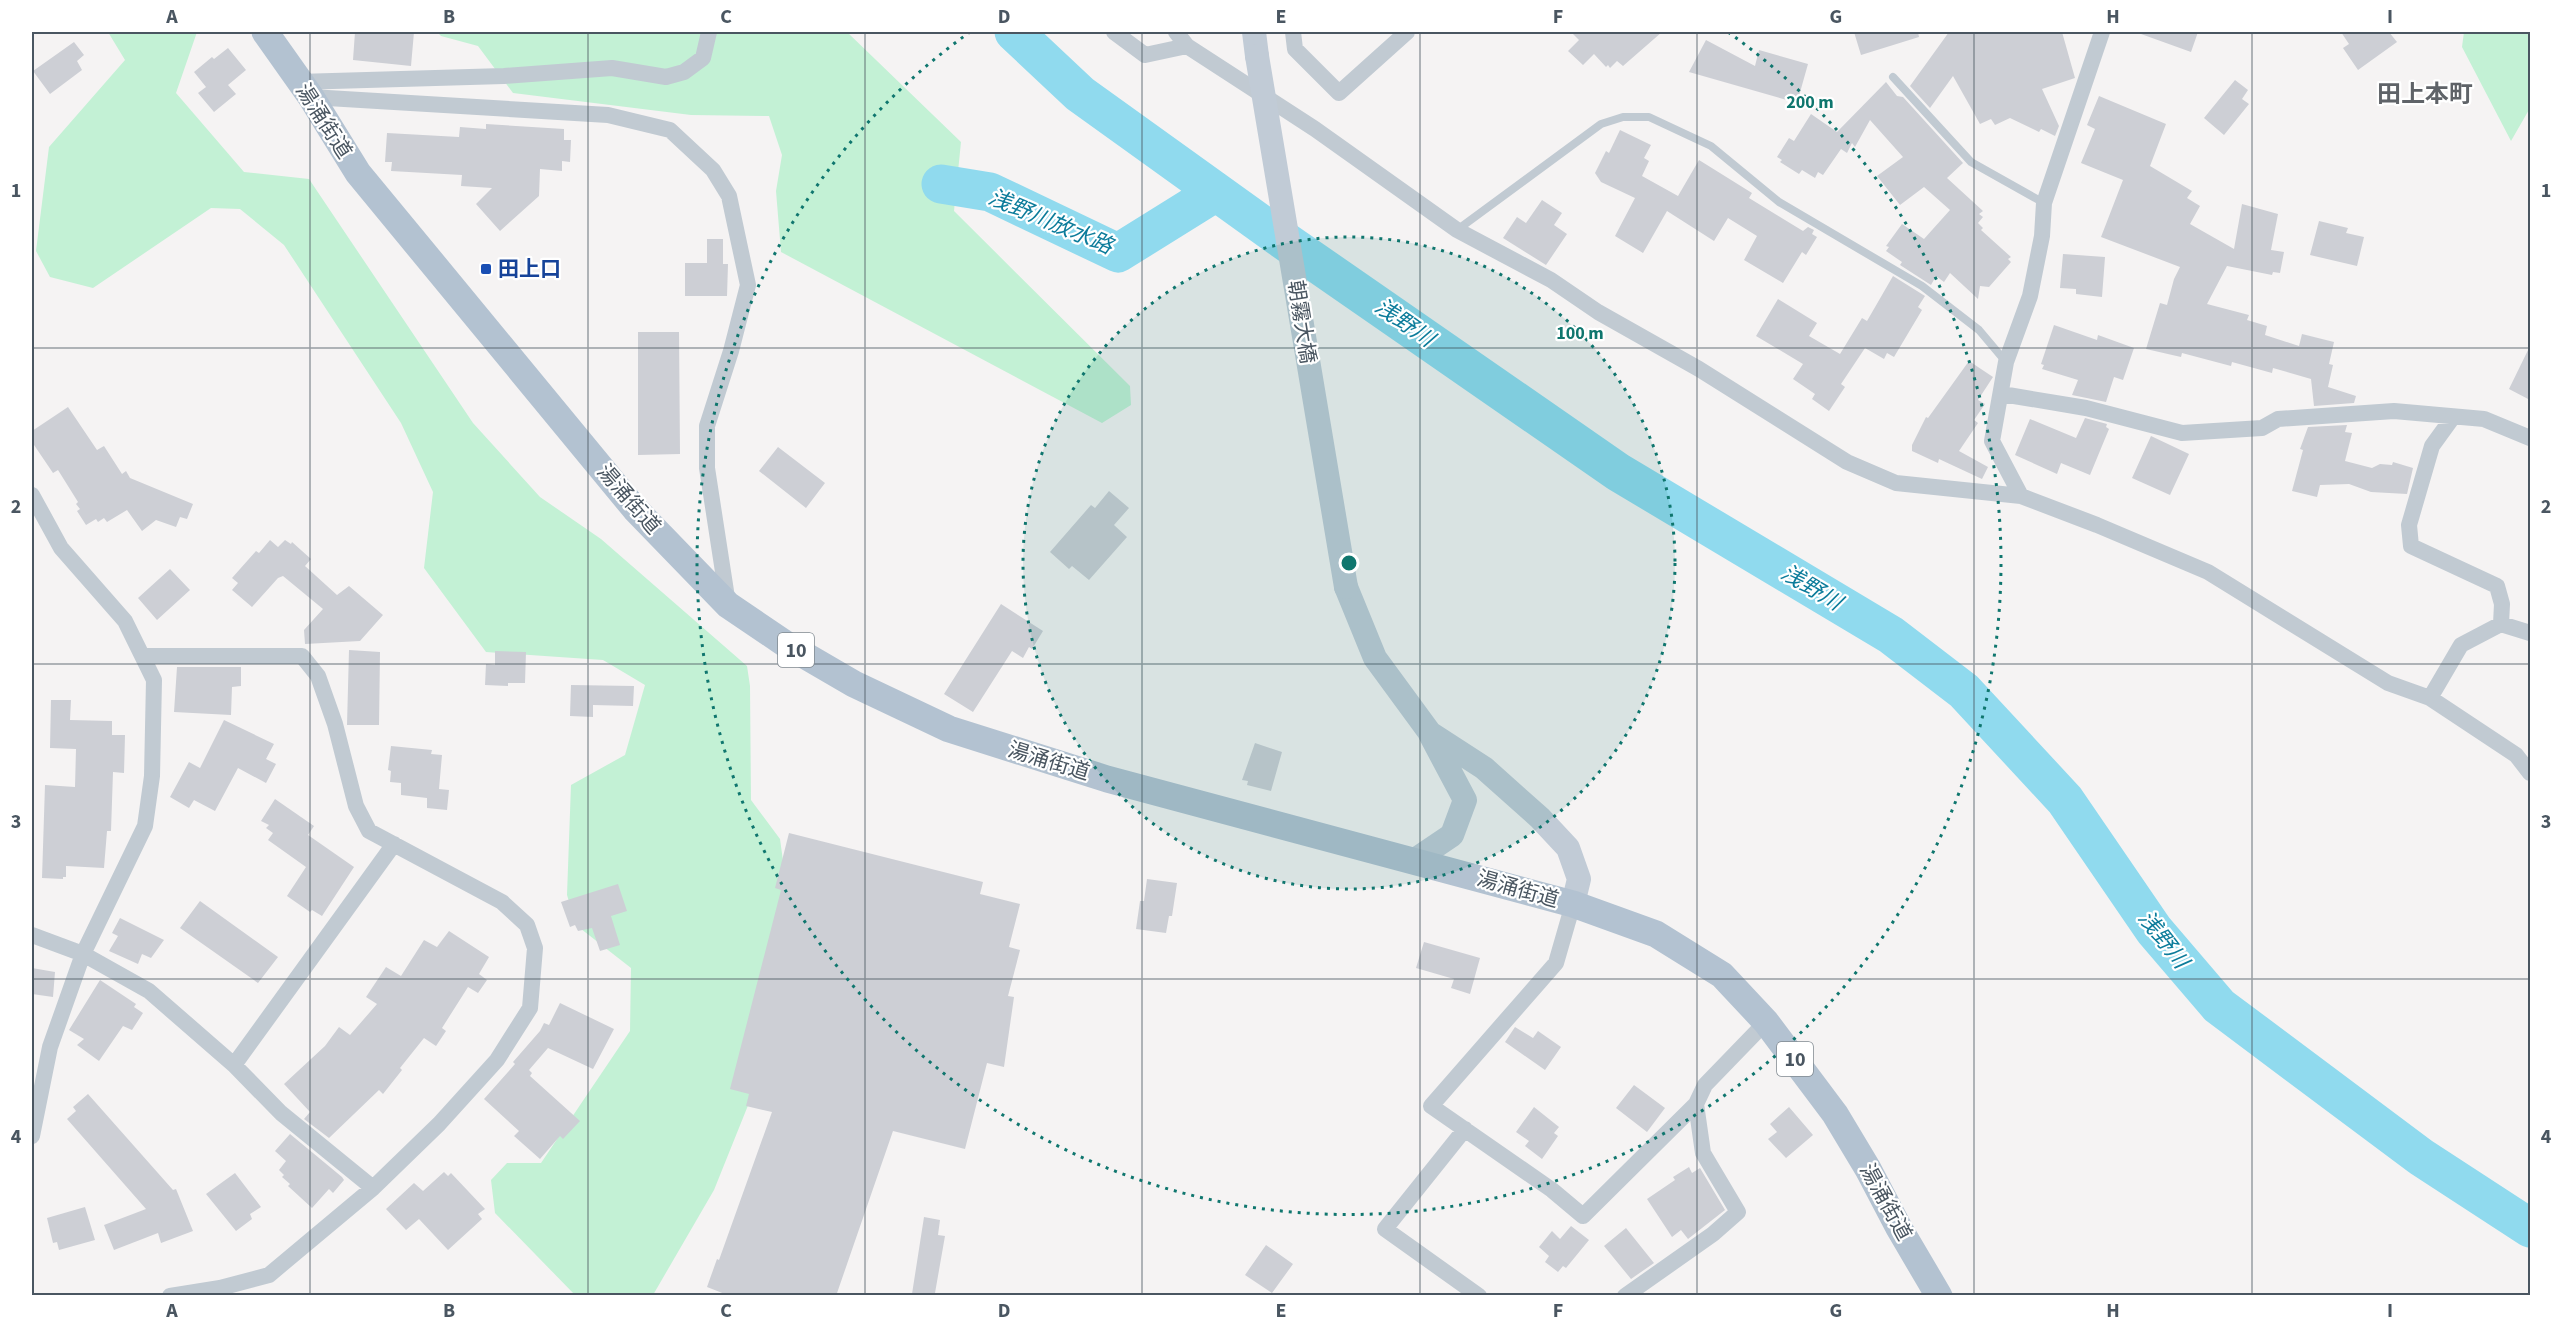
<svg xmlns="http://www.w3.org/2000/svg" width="2562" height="1327" font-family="'Source Sans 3','Noto Sans JP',sans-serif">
	<rect width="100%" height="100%" fill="#f5f3f3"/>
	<path fill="#c3f1d5" d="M108 32H197L176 93 244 172 309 179 473 423 540 497 601 539 747 666 750 686 751 800 780 839 786 883 753 1093 714 1190 653 1295H575L495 1213 491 1180 507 1163H541L630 1031 631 968 576 925 567 895 571 785 625 755 645 685 603 660 486 652 424 568 433 492 401 423 284 245 240 209 211 208 93 288 50 277 36 251 49 147 125 60Z
		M437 32H847L961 142 954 211 1130 386 1131 405 1102 423 781 252 776 191 782 155 769 116 691 115 513 93 478 46 441 36Z
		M2464 32H2530V108L2511 141 2462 47Z"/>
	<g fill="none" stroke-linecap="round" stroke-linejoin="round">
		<path stroke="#90daee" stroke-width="39" d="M1014 32 1080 94 1279 237 1618 472 1891 635 1964 691 2065 800 2154 930 2219 1006 2421 1157 2530 1228
			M941 184 990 192 1118 253 1216 192"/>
	</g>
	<path fill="#cdcfd5" d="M355 32H414L411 66 353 60Z
		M1571 32H1662L1623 66 1617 61 1610 68 1608 65 1606 67 1594 54 1583 65 1568 51 1579 40Z
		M1854 32H1918L1919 37 1861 55Z
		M1949 32H2062L2075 78 2042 89 2059 126 2055 136 2041 129 2039 132 2010 118 1995 125 1991 119 1980 124 1953 76 1930 108 1910 86Z
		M2142 32H2198L2191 52 2141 34Z
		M2341 32H2389L2397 42 2358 70 2343 48 2349 44Z
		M1706 40 1755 66 1759 50 1808 64 1797 103 1689 72Z
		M74 42 84 55 77 61 82 70 50 94 33 71Z
		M228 48 246 70 228 85 236 94 214 112 198 93 206 87 194 72 212 57 214 59Z
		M2235 80 2248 90 2242 99 2249 104 2224 135 2204 118Z
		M1886 82 1897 96 1903 97 1963 163 1947 178 1983 211 1979 214 1983 217 1978 223 1983 228 1981 230 2011 257 2008 259 2011 262 1989 287 1980 286 1978 299 1950 273 1944 282 1936 276 1931 285 1900 265 1902 262 1886 251 1889 247 1886 246 1902 224 1924 239 1950 210 1924 187 1900 205 1877 176 1903 157 1870 120 1855 147 1852 143 1847 153 1841 149 1823 175 1818 172 1815 178 1802 170 1799 174 1780 162 1782 160 1777 157 1789 138 1794 141 1811 114 1837 132Z
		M2099 96 2166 124 2150 166 2192 191 2187 198 2200 206 2190 224 2234 249 2242 204 2278 214 2271 250 2284 252 2280 273 2273 272 2272 275 2227 266 2207 304 2249 315 2247 320 2267 326 2265 335 2299 346 2302 334 2334 342 2329 364 2333 365 2328 387 2356 396 2354 403 2314 406 2311 379 2273 368 2272 373 2232 362 2231 366 2182 353 2181 357 2146 349 2160 303 2167 305 2174 279 2180 267 2101 237 2123 180 2081 163 2095 129 2087 125Z
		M486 124 564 129V140H571L570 162 562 161V171L540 169 539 196 500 231 476 204 492 188 461 186 462 175 391 171 392 162H385L387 133 459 137 460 127 486 129Z
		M1620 130 1651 145 1644 158 1649 161 1642 176 1678 196 1699 160 1752 193 1749 198 1803 231 1808 227 1814 230 1812 234 1817 237 1806 255 1802 252 1783 283 1744 260 1757 236 1728 218 1714 241 1667 211 1643 253 1615 236 1635 198 1601 182 1595 173 1606 151 1609 153Z
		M1542 200 1562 213 1554 225 1567 234 1546 265 1503 238 1517 217 1526 223Z
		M2319 221 2348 228 2346 233 2364 237 2357 266 2310 255Z
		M707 239H723V264H728L727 296H685V263H707Z
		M2063 254 2105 257 2102 297 2076 294V289L2060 288Z
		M1893 276 1925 296 1918 307 1922 310 1894 357 1887 353 1884 359 1865 348 1841 384 1845 387 1829 411 1812 399 1815 394 1793 379 1803 364 1756 336 1778 299 1817 323 1809 336 1840 354 1862 318 1867 321Z
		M2054 325 2097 340 2098 335 2134 348 2123 380 2114 377 2106 402 2072 395 2078 380 2042 369 2044 365 2041 364Z
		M638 332H679L680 454 638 455Z
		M2530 346V400L2509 389Z
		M1969 361 1993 377 1978 400 1985 404 1974 420 1978 423 1959 451 1988 467 1982 479 1939 459 1938 463 1912 451V445L1926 417 1928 418Z
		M68 407 97 450 104 446 122 474 126 471 130 478 193 504 187 519 180 517 176 527 156 520 142 531 127 510 107 522 104 518 98 522 96 519 86 525 77 511 80 509 76 504 78 502 58 470 53 473 32 442V431Z
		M2085 418 2107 424 2106 427 2109 429 2090 475 2061 463 2057 474 2015 455 2030 419 2076 438Z
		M2347 425 2345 432 2352 433 2345 461 2372 468 2380 464 2392 465 2393 462 2413 468 2407 494 2371 492 2349 484 2320 485 2317 497 2292 491 2303 450 2300 449 2308 427Z
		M2151 436 2189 454 2170 495 2132 478Z
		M778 447 825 483 806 508 759 471Z
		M1109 491 1129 508 1114 525 1127 537 1089 580 1072 566 1069 569 1050 552 1091 505 1095 508Z
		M270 540 278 547 285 540 291 544 292 542 311 559 305 566 337 595 349 586 383 615 360 641 305 644 304 630 323 609 283 576 278 578 252 607 232 590 238 583 232 578 256 551 259 553Z
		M170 569 190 590 157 620 138 598Z
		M1001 604 1043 631 1032 649 1029 647 1023 658 1012 651 973 712 944 694Z
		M349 650 380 652 379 725H347Z
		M495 651 526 652 525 683H508V686L485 685 486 664 495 665Z
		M177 667H241V686L232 687 231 715 174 712Z
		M571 685 634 686 633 706 593 705V717L570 716Z
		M51 700H71L70 720 112 721V735H125L124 773 113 772 111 831H107L104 868 66 866V877H63V879L42 878 45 785 75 787 76 749 50 748Z
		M224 720 274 744 266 759 276 764 266 783 238 768 215 811 194 800 189 808 170 797 189 762 200 768Z
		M1255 743 1282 752 1271 791 1247 785 1248 781 1242 780Z
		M391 746 432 750 431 754 442 755 439 789 449 790 447 810 427 808V798L401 795V783L390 782 391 771 388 770Z
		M275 799 314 826 308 835 354 867 322 916 312 910 310 912 287 896 306 867 268 840 273 833 266 828 269 825 261 821Z
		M789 833 983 882 980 894 1020 904 1009 947 1020 950 1008 996 1014 997 1004 1067 987 1063 965 1149 893 1131 836 1296H730L707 1287 717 1259 719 1260 772 1112 746 1106 749 1094 730 1089 781 890 775 888Z
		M1147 879 1177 883 1172 916H1169L1166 933 1136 929 1140 901H1144Z
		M618 884 627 911 611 916 620 945 600 951 592 928 578 931 575 925 570 927 561 902Z
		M200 901 278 957 258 983 180 928Z
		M120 918 164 940 151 958 142 954 138 964 109 951 118 936 112 933Z
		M449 931 489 957 479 974 487 980 478 993 468 987 442 1028 446 1031 436 1046 424 1038 400 1068 402 1070 383 1094 379 1090 329 1138 304 1119 310 1112 284 1084 325 1046 339 1027 350 1035 377 1004 366 997 386 967 401 976 424 940 437 947Z
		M1424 942 1480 958 1470 994 1451 988 1454 979 1416 968Z
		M32 968 55 972 53 997 32 994Z
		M100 980 136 1004 134 1007 143 1013 132 1030 123 1026 99 1061 77 1045 84 1039 69 1030Z
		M560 1003 614 1029 593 1069 548 1048 529 1070 532 1073 530 1076 580 1121 563 1139 560 1136 540 1159 514 1136 519 1131 484 1099 515 1064 513 1062 540 1031 544 1023 549 1025Z
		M1515 1027 1533 1038 1538 1031 1561 1047 1545 1070 1505 1042Z
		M1634 1085 1665 1108 1647 1132 1616 1108Z
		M88 1094 173 1190 176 1189 193 1231 161 1243 158 1233 114 1250 104 1225 146 1209 67 1119 76 1111 73 1107Z
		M1534 1107 1559 1127 1554 1133 1558 1136 1542 1159 1525 1146 1529 1141 1516 1132Z
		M1789 1107 1813 1135 1786 1158 1768 1139 1777 1132 1770 1124Z
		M290 1134 342 1177 344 1180 333 1193 329 1189 312 1208 288 1186 290 1184 282 1177 284 1175 279 1170 286 1161 275 1151Z
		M1689 1167 1692 1173 1700 1168 1725 1210 1688 1239 1681 1230 1672 1237 1647 1199 1675 1180 1673 1177Z
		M444 1172 448 1176 451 1173 485 1209 478 1214 482 1219 448 1250 419 1219 406 1230 386 1209 414 1183 423 1191Z
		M235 1173 261 1207 250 1214 252 1219 236 1231 206 1194Z
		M85 1207 95 1240 59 1250 57 1242 53 1243 47 1218Z
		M924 1217 940 1220 938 1235 945 1236 935 1293 933 1296 912 1294Z
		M1571 1226 1589 1240 1566 1268 1563 1266 1558 1272 1545 1262 1549 1256 1539 1247 1552 1231 1560 1239Z
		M1626 1228 1654 1263 1631 1279 1604 1246Z
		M1266 1245 1293 1264 1272 1293 1245 1275Z"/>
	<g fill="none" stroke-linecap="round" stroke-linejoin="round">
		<path stroke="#c1cad2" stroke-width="8" d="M1893 77 1971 162 2044 203
			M1457 230 1601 124 1623 117H1649L1711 146 1779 202 1922 286 1979 330 2006 362"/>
		<path stroke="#c1cad2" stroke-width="16" d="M1114 32 1145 55 1187 46
			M1176 32 1187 46 1315 129 1457 230 1551 280 1598 312 1699 369 1847 462 1896 483 2021 496 2097 525 2208 572 2388 683 2430 698 2516 755 2530 773
			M1293 32 1295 49 1339 93 1407 32
			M298 82 504 76 612 68 666 77 684 72 703 58 709 32
			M311 97 608 115 670 130 713 170 729 196 748 285 731 351 707 426V468L728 604
			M2002 394 2086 408 2182 433 2262 428 2278 419 2394 411 2484 419 2530 438
			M2453 417 2432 446 2409 525 2411 546 2497 586 2502 604 2501 624
			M32 495 61 548 125 621 154 680 152 776 145 826 83 954 50 1047 32 1136
			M2021 496 1992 441 2006 362 2030 296 2042 236 2044 203 2102 32
			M143 656H302L318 676 335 724 356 806 369 831 502 902 527 925 535 948 530 1008 497 1060 439 1124 373 1188 269 1275 220 1288 170 1296
			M2430 698 2461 645 2501 624 2530 633
			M1573 904 1556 963 1431 1106 1552 1190 1583 1216 1696 1104 1705 1085 1766 1022
			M32 935 83 954 149 991 234 1065 281 1113 373 1188
			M234 1065 394 844
			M1465 1129 1385 1229 1479 1296
			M1625 1296 1713 1234 1738 1212 1703 1153 1696 1104"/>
		<path stroke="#c1cbd6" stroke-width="24" d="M1254 32 1257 56
			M1346 587 1375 658 1430 733 1484 768 1540 818 1568 848 1579 879 1573 904
			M1415 860 1452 835 1465 800 1430 734"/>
		<path stroke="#b3c2d1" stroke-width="27" d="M265 32 311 97 358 173 635 509 728 605 787 645 854 684 949 729 1107 779 1573 904 1656 934 1722 975 1766 1022 1835 1114 1868 1169 1899 1228 1939 1296"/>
		<path stroke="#c1cbd6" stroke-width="24" d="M1257 56 1346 587"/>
	</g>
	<path fill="none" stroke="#4a5661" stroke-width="1.5" stroke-opacity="0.55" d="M310 32V1296M588 32V1296M865 32V1296M1142 32V1296M1420 32V1296M1697 32V1296M1974 32V1296M2252 32V1296M32 348H2530M32 664H2530M32 979H2530"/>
	<circle cx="1349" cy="563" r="326" fill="#0f766e" fill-opacity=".12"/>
	<g fill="none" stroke="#0f766e" stroke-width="3" stroke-dasharray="3 6">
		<circle cx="1349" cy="563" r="326"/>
		<path d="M1728 32A652 652 0 1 1 970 32"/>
	</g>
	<rect fill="#1a4fb4" stroke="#fff" stroke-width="2" x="480" y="263" width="12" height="12" rx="3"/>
	<g text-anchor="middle" stroke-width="4.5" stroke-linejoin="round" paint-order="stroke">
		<g fill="#fff" stroke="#808990" stroke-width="1.5">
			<rect x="778" y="633" width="36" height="34" rx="4.5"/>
			<rect x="1777" y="1042" width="36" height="34" rx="4.5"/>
		</g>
		<g font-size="20" font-weight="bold" fill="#4a5661">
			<text x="796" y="657">10</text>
			<text x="1795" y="1066">10</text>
		</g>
		<g font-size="21" fill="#4a5661" stroke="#fff">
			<text transform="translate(324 121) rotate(57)" y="7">湯涌街道</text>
			<text transform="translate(1302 322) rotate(81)" y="7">朝霧大橋</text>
			<text transform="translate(629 499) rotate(49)" y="7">湯涌街道</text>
			<text transform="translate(1049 761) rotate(17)" y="7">湯涌街道</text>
			<text transform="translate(1518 889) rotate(16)" y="7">湯涌街道</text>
			<text transform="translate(1886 1202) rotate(61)" y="7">湯涌街道</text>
		</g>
		<g font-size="21" font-weight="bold" fill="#164399" stroke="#fff" text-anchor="start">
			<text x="498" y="276">田上口</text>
		</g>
		<g font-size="22" font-style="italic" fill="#0c7c9b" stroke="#fff">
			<text transform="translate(1051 221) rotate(23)" y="8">浅野川放水路</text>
			<text transform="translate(1405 322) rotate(35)" y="8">浅野川</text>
			<text transform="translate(1812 587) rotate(31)" y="8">浅野川</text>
			<text transform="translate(2164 939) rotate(52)" y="8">浅野川</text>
		</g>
		<g font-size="24" font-weight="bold" fill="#5f6368" stroke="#fff">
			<text x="2425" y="102">田上本町</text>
		</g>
	</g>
	<circle cx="1349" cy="563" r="9" fill="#0f766e" stroke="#fff" stroke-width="3"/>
	<g font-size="18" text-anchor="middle" font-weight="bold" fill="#0f766e" stroke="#fff" stroke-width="4.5" stroke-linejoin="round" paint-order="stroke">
		<text x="1810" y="108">200 m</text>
		<text x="1580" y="339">100 m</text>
	</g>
	<rect width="2562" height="1327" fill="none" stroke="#ffffff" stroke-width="66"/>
	<rect x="33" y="33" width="2496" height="1261" fill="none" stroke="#4a5661" stroke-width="2"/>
	<g font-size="20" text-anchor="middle" font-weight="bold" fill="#4a5661">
		<text x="172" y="23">A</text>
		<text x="449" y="23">B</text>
		<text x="726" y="23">C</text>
		<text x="1004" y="23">D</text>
		<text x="1281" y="23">E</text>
		<text x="1558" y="23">F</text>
		<text x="1836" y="23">G</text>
		<text x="2113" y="23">H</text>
		<text x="2390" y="23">I</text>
		<text x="16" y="197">1</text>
		<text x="2546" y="197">1</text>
		<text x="16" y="513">2</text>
		<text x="2546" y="513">2</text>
		<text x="16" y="828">3</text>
		<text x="2546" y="828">3</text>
		<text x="16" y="1143">4</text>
		<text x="2546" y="1143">4</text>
		<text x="172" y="1317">A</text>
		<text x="449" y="1317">B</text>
		<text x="726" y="1317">C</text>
		<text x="1004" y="1317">D</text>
		<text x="1281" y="1317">E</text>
		<text x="1558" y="1317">F</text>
		<text x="1836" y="1317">G</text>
		<text x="2113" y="1317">H</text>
		<text x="2390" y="1317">I</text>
	</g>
</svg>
